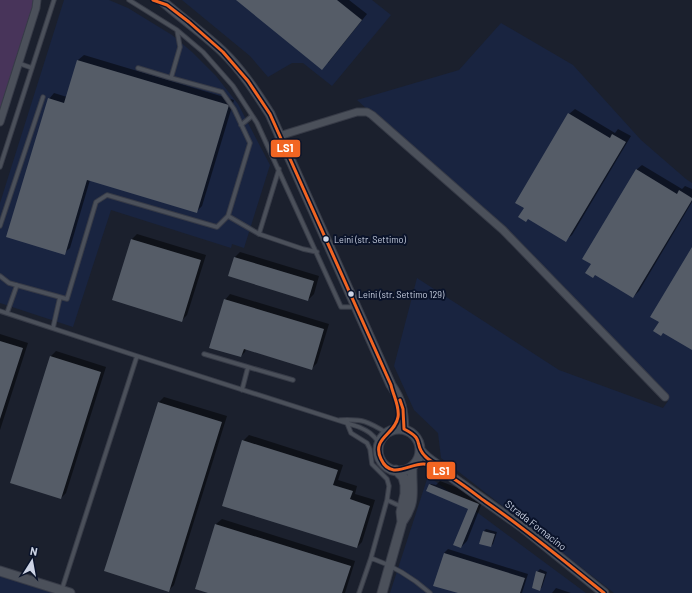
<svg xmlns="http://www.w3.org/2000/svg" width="692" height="593" font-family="Barlow,sans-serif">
	<rect width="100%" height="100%" fill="#1b202d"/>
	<path fill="#192440" d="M64 0H109L128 8 172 35 192 52 216 76 238 104 270 165 244 248 232 244 231 248 111 210 73 327 0 303V203Z
		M182 0H372L391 15 332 86 303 63H292L268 77 250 56Z
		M501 23 573 65 641 140 686 179 692 183V593H614L441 458 438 433 414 410 394 366 417 278 559 370 663 408 668 401 514 242 357 100 459 70Z
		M428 476 586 593H390Z
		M0 575 55 593H0Z"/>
	<path fill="#48345a" d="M0 0H36L0 117Z"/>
	<path fill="#0007" d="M237 0H349L367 14 328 63Z
		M84 55 234 100 202 206 196 212 90 180 70 248 64 253 49 99 54 93 67 97 78 60Z
		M575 109 615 133 618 129 631 136 572 235 566 240 569 114Z
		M642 165 682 189 685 186 692 189V202L639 291 633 297 596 274 592 264 636 170Z
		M137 234 206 255 187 315 182 320 132 239Z
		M240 252 319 276 314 294 308 300 235 257Z
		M230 294 329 324 317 363 311 369 246 349 245 352 241 356 225 300Z
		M0 334 28 343 0 430Z
		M56 351 106 367 66 493 61 498 51 356Z
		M164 397 227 416 174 585 169 590 105 571 159 402Z
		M249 435 343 465 338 480 357 486 355 494 375 500 362 542 357 547 243 441Z
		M440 481 484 498 467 541 461 547 469 508 430 485 431 484 436 485Z
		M222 519 355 561 345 593H212L196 588 216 524Z
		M486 529 497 532 493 544 491 546 484 531Z
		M448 549 528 574 522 593H461L444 553Z
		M540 569 547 572 542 587 539 590 537 572Z
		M556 588 571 593H552Z"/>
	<path fill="#555c67" d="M236 0H337L362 20 322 70Z
		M77 60 229 105 197 213 87 180 65 255 6 237 48 98 64 103Z
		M568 113 610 138 612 134 626 142 566 242 528 219 526 222 518 217 524 208 515 203Z
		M636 169 677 194 679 190 692 198V200L633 298 595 275 593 278 585 273 591 264 582 259Z
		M131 239 201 260 182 322 112 300Z
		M692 247V350L663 333 661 336 653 331 659 322 650 317Z
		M234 257 314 281 308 301 228 276Z
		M224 299 324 329 312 370 244 349 241 357 209 348Z
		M0 341 23 348 0 419Z
		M50 356 101 372 61 499 10 483Z
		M158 402 222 422 169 592 104 571Z
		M242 440 338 470 333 485 353 491 350 499 370 506 357 548 222 506Z
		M429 484 479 504 461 548 453 545 468 509 426 491Z
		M215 524 351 566 342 593H208L195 589Z
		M483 531 495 534 491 547 479 544Z
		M444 553 525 578 520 593H458L433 586Z
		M536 571 545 574 540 591 532 588Z"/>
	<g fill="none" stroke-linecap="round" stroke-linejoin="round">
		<defs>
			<path id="service" d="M129 0 177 30 180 47 171 78 138 68
				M177 30 203 52 233 86 257 123 341 307H355
				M18 63 32 68
				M241 125 252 116
				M0 167 54 0
				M279 169 259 234 303 249 317 252
				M228 216 259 234
				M0 226 43 97
				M0 276 9 283 67 299 96 202 107 195 217 227 228 216 250 143 234 109 222 92 171 78
				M0 311 137 356 359 427C368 431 373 434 379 443
				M7 313 17 285
				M53 328 60 297
				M204 354 248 367 242 390
				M248 367 293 380
				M340 420C363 419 367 421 387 433
				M347 423 351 433 367 443 370 449 372 464 387 479 389 486 387 500 402 507
				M387 500 371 558C394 566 412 577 430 593
				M62 589 137 356
				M359 593 371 558"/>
			<path id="minor" d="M0 122 36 8 37 0
				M279 136 357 112H367L372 115 503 230 665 397"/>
			<path id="tertiary" d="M161 0C181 18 203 33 222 51 241 69 256 92 270 114L391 385C402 401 403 410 404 429
				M378 450a21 21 0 1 1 42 0a21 21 0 1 1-42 0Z
				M421 451C429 462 443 466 453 478L522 527 604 593
				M396 470 403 477 405 485V494L401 512 402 522
				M0 571 70 593
				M382 593 402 522C417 501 411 490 412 467"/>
		</defs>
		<use href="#service" stroke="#373b47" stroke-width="5.5"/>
		<use href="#minor" stroke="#373b47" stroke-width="9"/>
		<use href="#tertiary" stroke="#373b47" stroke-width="11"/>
		<use href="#service" stroke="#4b505a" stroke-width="3.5"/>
		<use href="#minor" stroke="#4b505a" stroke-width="7"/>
		<use href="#tertiary" stroke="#4b505a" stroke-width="9"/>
		<defs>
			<path id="bus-1" d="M153 0 167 5 189 22 223 52 248 81 270 114 391 385C393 395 400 407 398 417 395 435 371 438 381 459 391 481 410 463 424 464 434 465 445 473 454 479 465 486 475 494 486 502 527 530 565 562 604 593
				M400 400 403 409 404 429C426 440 413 444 425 456 430 462 440 466 447 470"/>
		</defs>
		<use href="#bus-1" stroke="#0a132a" stroke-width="6"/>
		<use href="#bus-1" stroke="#f26522" stroke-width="3"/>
	</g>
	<g fill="#cdd4e5" stroke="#0a132a" stroke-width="1.5">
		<circle cx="326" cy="239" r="3.5"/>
		<circle cx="351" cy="294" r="3.5"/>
	</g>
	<g text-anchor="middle" stroke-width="4" stroke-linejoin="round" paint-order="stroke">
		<g font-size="9" fill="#cdd4e5" stroke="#0a132a" text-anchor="start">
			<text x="334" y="243">Leini (str. Settimo)</text>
			<text x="358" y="298">Leini (str. Settimo 129)</text>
		</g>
		<g font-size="10" fill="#cdd4e5" stroke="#0a132a">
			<text transform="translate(536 525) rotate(38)" y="4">Strada Fornacino</text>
		</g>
	</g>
	<g stroke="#0a132a" stroke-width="1.5">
		<rect x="270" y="139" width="31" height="19" rx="4" fill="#f26522"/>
		<rect x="426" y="461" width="30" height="19" rx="4" fill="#f26522"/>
	</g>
	<g font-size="11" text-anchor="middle" font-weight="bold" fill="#fff">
		<text x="285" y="152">LS1</text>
		<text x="441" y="475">LS1</text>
	</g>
	<g transform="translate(32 561) rotate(11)" stroke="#0a132a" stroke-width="3" paint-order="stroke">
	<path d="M0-3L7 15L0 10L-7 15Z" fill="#cdd4e5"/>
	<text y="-6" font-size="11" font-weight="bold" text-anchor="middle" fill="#cdd4e5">N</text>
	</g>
</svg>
